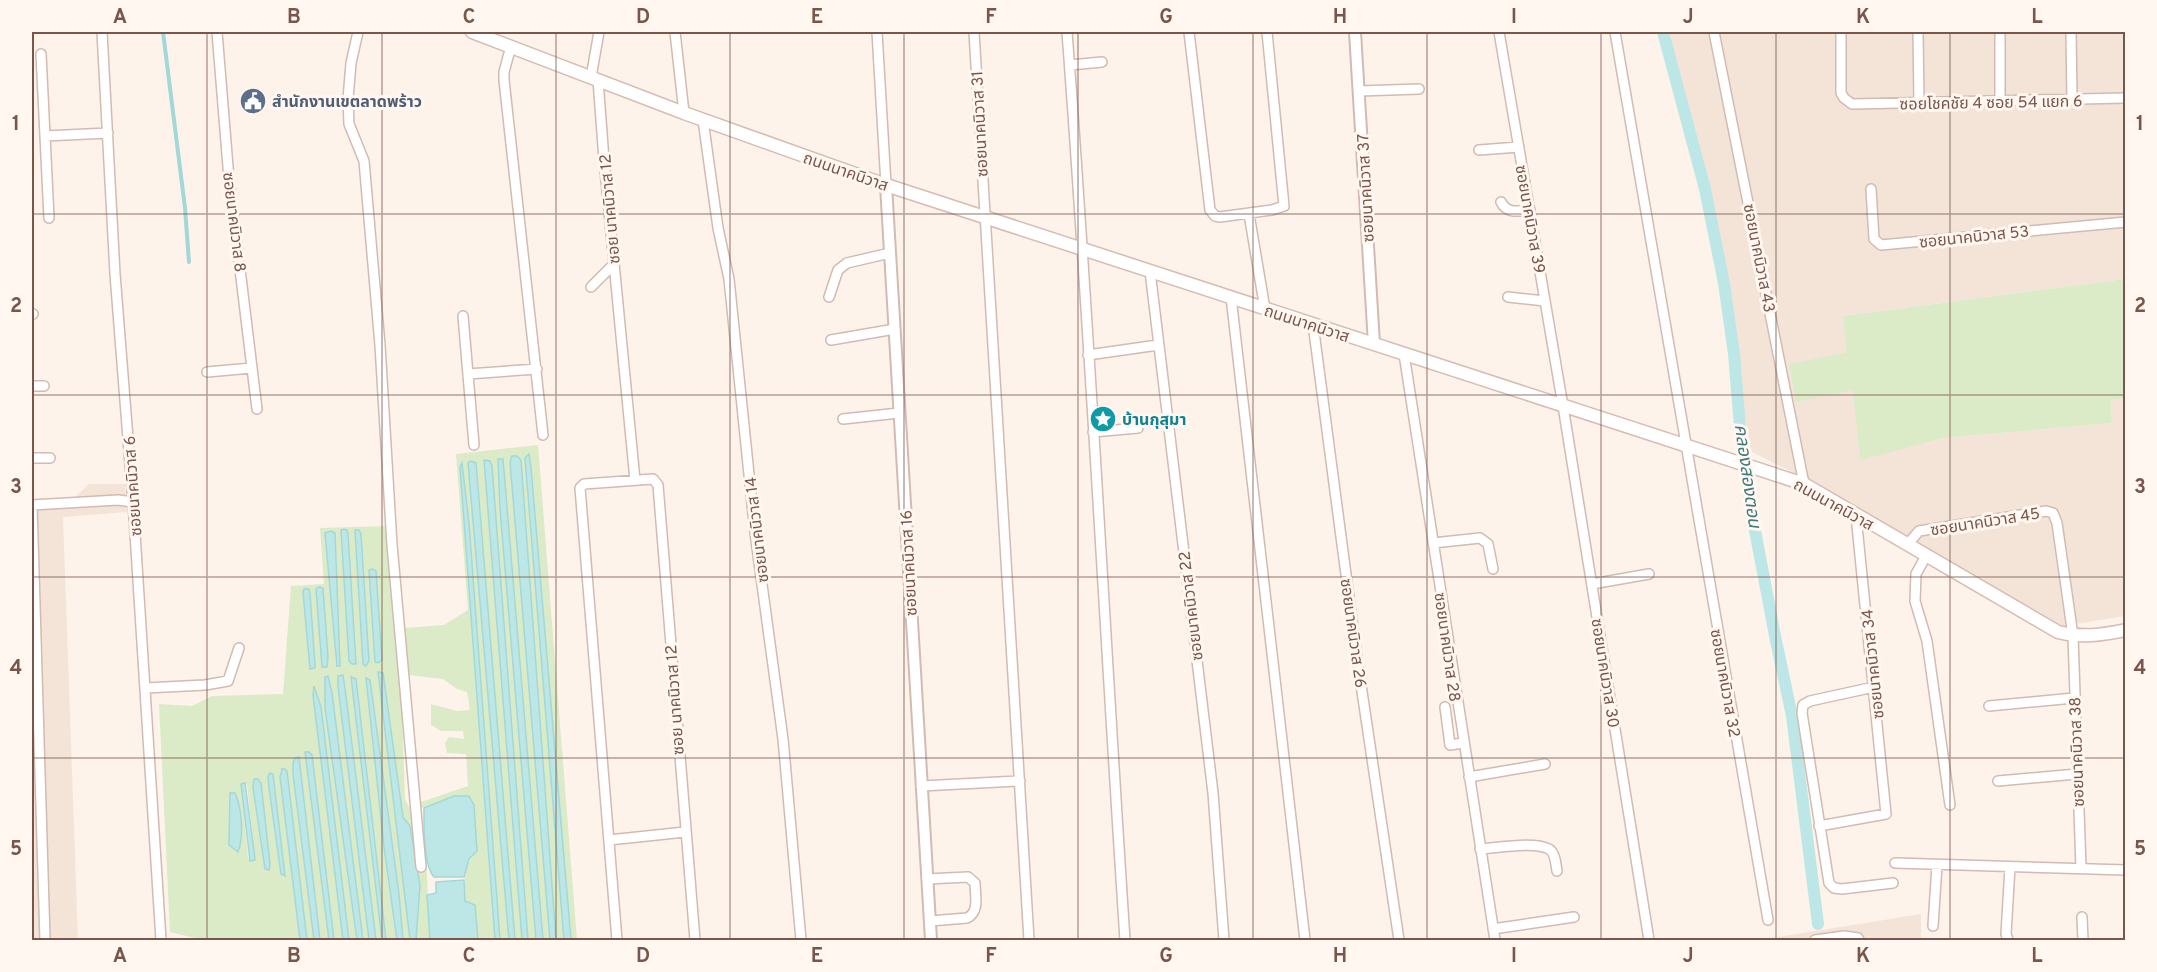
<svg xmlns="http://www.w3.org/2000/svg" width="2157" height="972" font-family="Overpass,'Noto Sans Thai',sans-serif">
	<rect width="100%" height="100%" fill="#fdf3ea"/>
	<path fill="#f4e4d8" d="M1667 32H2125V300L2123 279 1843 316 1848 352 1789 365 1854 390 1860 459 1944 438 2112 423 2111 400 2125 399V616L2063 626 1786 469 1746 449 1733 313 1689 112Z
		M89 484H125L127 512 63 517 78 940H32V500L73 499Z
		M1921 914V940H1759Z"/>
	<path fill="#dbebc7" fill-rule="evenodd" d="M2124 279 2125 399 2111 400 2112 423 1944 438 1860 460 1853 390 1796 402 1789 364 1847 352 1843 316Z
		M538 445 577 940H571L531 468 529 455 525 458 564 940H556L521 460 512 456 510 462 550 940H543L530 796 500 509 536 940H528L492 466 490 461H485L522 940H515L476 463 472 461 468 464 509 940H500L460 467 495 940H478L475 905 465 901C464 882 463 865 477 851L474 805 454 796 424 808 420 806 421 802 468 786 466 754 447 753 445 743 449 737 464 739 463 731H441L431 725V704L457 711 470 710 467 692 457 689 443 679 408 675 404 628 444 625 468 610 456 454Z
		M388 526 401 680 405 799 417 824 426 856 430 940H416L420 885 410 826 403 817 378 677 410 940H403L399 894 370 680 366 679 384 847 397 940H386L356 679 351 678 382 940H376L343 676 338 687 369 940H363L332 693 328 677 325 678V708L357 940H349L321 707 314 687 313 695 343 940H334L312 756 309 752 305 753 329 940H320L299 757 293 774 314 940H307L287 772 284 769 280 772V777L300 940H203L170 932 159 704 192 706 212 696 283 694 291 586 324 584 320 528ZM356 530H359L361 534 368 664H363ZM369 570 376 571 382 660 378 663 375 662ZM245 784 247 785 254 851 255 859 250 861 248 857 241 785Z"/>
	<path fill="#bde7e7" stroke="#a3d8d9" stroke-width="1.5" d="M529 454 531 468 571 940H564L525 458Z
		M512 456H517L521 460 556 940H550L510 462Z
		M503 459 543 940H536L500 509 498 459Z
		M484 460 490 461 492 466 528 940H522Z
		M471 461 476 463 515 940H509L468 463Z
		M462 463 469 523 500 940H495L460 467Z
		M344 529 347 530 348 534 356 664H352L349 661 341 530Z
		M355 530H359L361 534 369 661 366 666 363 664Z
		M331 531 335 533 340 666H337L325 533Z
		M372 569 376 571 382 660 378 663 375 662 369 570Z
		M319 587 323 588 328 657 327 667H322L316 589Z
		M304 589H309L310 594 315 665V668L310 669 303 592Z
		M378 672 383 673 403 817 410 826 420 885 416 940H410Z
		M343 675 346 696 376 940H369L338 687V676Z
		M328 676 332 693 363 940H357L325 708V677Z
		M351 677 356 679 386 940H382Z
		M366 678 370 680 399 894 403 940H397L384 847Z
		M314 686 321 707 349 940H343L313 695Z
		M305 752H309L312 755 334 940H329Z
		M299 757 320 940H314L293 774V763L295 758Z
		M282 769H285L287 771 307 940H300L280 777Z
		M270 773 273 774 285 876 281 874 269 788 268 777Z
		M254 779H258L261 783 270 864 269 870 265 869 253 787Z
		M245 783 254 851 255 860 250 861 241 784Z
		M230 793H235C242 808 244 836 238 852L229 845Z
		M454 796H469L474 805 477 851 469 859 464 877H434C423 865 424 824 424 808Z
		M464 880 465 901 475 905 478 940H430L427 895 436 893V882Z"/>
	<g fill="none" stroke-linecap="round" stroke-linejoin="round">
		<path stroke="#a3d8d9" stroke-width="4" d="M163 32 185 208 189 262"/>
		<path stroke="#bde7e7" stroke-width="12" d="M1663 32 1705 189 1724 283 1734 354 1741 439 1750 504 1775 636 1792 716 1818 924"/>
		<defs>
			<path id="minor" d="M102 32 115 274 133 502 161 940
				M358 32 351 63 348 99 349 124 364 161 380 345 392 545 421 867
				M675 32 684 113
				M877 32 886 185
				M974 32 1029 940
				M1067 32C1090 334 1105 638 1125 940
				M1189 32 1210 210 1215 216 1220 217 1272 210 1284 206 1267 32
				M1499 32 1563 406 1649 940
				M1615 32 1768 920
				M1714 32 1804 484
				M1841 32V93L1844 98 1852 104 2126 98
				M1918 32 1919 103
				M2000 32V102
				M2071 32 2072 100
				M511 46 504 72V80L543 435
				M41 54 49 218
				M1070 65 1102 62
				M591 77 599 32
				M598 80 604 160 635 480
				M1359 91 1419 89
				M703 120 718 228 729 279 755 533 783 739 801 940
				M45 136 108 133
				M1479 150 1519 147
				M1871 189 1874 239 1881 245 2126 222
				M1501 202C1507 214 1518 211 1530 210
				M1249 214 1265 309
				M1150 271 1213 793 1224 940
				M591 287 614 264
				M829 297 838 270 847 263 890 253
				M1231 297 1305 940
				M1508 297 1545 301
				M32 314H33
				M463 316 474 445
				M1313 324 1357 658 1399 940
				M831 340 895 329
				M1404 354 1495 940
				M1088 355 1158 345
				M252 368 257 409
				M207 372 252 368 229 179 217 32
				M468 374 537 369
				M32 386H44
				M843 419 899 413
				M1093 432 1138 428
				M32 458H50
				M32 505 45 940
				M32 505 118 500 133 502
				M1433 543 1480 538 1488 544 1493 569
				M1907 545 1919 531 2046 511 2053 513 2057 523 2073 636 2081 868
				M1926 556 1916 574 1915 601 1927 641 1950 805
				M1592 584 1649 574
				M1874 687 1810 701 1803 705 1802 713 1829 883 1834 888 1842 889 1893 883
				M145 688 205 685 228 681 239 648
				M1989 706 2074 698
				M1445 707 1450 745 1463 743
				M1469 777 1545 764
				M1998 781 2077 774
				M921 786 1020 781
				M1819 826 1886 814 1856 516
				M609 840 685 832
				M1480 849C1498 848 1533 841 1549 849 1555 852 1556 865 1557 871
				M1895 863 2126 870
				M927 879 968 877 975 883C975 895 980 912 967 918L930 921
				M2082 917 2083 940
				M1933 926 1937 865
				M1493 929 1574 917
				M617 940 580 488 584 484 653 479 658 485 695 940
				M1815 940 1844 936 1858 938 1859 940
				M2008 940 2006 934 2010 867"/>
			<path id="tertiary" d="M1355 32 1374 344
				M886 185 931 940"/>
			<path id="secondary" d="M472 32 684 113 886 185 1804 484 2058 632C2081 638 2102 635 2126 630"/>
		</defs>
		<use href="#minor" stroke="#d2bbb1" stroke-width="12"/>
		<use href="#tertiary" stroke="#d2bbb1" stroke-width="14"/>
		<use href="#secondary" stroke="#d7bcb1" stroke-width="15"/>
		<use href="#minor" stroke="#fff" stroke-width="9"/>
		<use href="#tertiary" stroke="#fff" stroke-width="10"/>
		<use href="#secondary" stroke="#fff" stroke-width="12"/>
	</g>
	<path fill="none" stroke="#78564c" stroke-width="1.5" stroke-opacity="0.55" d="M207 32V940M382 32V940M556 32V940M730 32V940M904 32V940M1078 32V940M1253 32V940M1427 32V940M1601 32V940M1776 32V940M1950 32V940M32 214H2126M32 395H2126M32 577H2126M32 758H2126"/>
	<defs>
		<symbol id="civic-disc" viewBox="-11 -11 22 22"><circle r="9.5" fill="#5c6f8a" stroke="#fff7f0"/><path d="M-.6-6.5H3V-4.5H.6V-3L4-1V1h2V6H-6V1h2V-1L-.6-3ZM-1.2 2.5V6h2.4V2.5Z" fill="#fff"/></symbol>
		<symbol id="sight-disc" viewBox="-11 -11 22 22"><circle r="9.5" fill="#0f9aa8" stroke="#fff7f0"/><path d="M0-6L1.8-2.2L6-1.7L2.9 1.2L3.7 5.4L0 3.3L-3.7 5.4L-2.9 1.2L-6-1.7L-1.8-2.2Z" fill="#fff"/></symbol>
	</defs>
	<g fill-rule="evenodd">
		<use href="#civic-disc" x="238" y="86" width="30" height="30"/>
		<use href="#sight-disc" x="1088" y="404" width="30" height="30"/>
	</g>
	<g text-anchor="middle" stroke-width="6" stroke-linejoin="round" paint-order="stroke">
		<g font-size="16" font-weight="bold" fill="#4e5e75" stroke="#fff7f0" text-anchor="start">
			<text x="272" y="107">สำนักงานเขตลาดพร้าว</text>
		</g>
		<g font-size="16" fill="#78564c" stroke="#fff7f0">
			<text transform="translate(1991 102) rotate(-1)" y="6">ซอยโชคชัย 4 ซอย 54 แยก 6</text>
			<text transform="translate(979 124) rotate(-93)" y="6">ซอยนาคนิวาส 31</text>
			<text transform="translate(846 171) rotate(19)" y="6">ถนนนาคนิวาส</text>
			<text transform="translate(1365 188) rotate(-93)" y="6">ซอยนาคนิวาส 37</text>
			<text transform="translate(609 209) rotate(-95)" y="6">ซอย นาคนิวาส 12</text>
			<text transform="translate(1531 219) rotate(80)" y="6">ซอยนาคนิวาส 39</text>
			<text transform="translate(235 222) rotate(83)" y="6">ซอยนาคนิวาส 8</text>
			<text transform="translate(1974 236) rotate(-6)" y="6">ซอยนาคนิวาส 53</text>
			<text transform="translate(1760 258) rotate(79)" y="6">ซอยนาคนิวาส 43</text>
			<text transform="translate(1307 323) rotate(18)" y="6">ถนนนาคนิวาส</text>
			<text transform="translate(132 486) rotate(-94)" y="6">ซอยนาคนิวาส 6</text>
			<text transform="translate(1834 504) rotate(29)" y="6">ถนนนาคนิวาส</text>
			<text transform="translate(1985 521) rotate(-9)" y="6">ซอยนาคนิวาส 45</text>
			<text transform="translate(756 530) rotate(-97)" y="6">ซอยนาคนิวาส 14</text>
			<text transform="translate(908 563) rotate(-93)" y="6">ซอยนาคนิวาส 16</text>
			<text transform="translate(1190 606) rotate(-97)" y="6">ซอยนาคนิวาส 22</text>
			<text transform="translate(1354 633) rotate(82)" y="6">ซอยนาคนิวาส 26</text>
			<text transform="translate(1448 647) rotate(82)" y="6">ซอยนาคนิวาส 28</text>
			<text transform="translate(1872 664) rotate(-96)" y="6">ซอยนาคนิวาส 34</text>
			<text transform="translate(1606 673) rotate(81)" y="6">ซอยนาคนิวาส 30</text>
			<text transform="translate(1726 683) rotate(80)" y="6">ซอยนาคนิวาส 32</text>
			<text transform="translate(674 700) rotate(-94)" y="6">ซอย นาคนิวาส 12</text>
			<text transform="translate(2076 752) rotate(-92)" y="6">ซอยนาคนิวาส 38</text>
		</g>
		<g font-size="16" font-weight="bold" fill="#0d838f" stroke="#fff7f0" text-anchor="start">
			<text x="1122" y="425">บ้านกุสุมา</text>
		</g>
		<g font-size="18" font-style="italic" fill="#407b7d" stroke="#fff7f0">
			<text transform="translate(1748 476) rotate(82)" y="6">คลองสองตอน</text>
		</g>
	</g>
	<rect width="2157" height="972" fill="none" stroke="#fff7f0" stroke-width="66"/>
	<rect x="33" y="33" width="2091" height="906" fill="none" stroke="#78564c" stroke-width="2"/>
	<g font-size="20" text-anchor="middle" font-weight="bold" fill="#78564c">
		<text x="120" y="23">A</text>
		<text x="294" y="23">B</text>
		<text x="469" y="23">C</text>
		<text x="643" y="23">D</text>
		<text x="817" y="23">E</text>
		<text x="991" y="23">F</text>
		<text x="1166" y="23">G</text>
		<text x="1340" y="23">H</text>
		<text x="1514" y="23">I</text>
		<text x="1688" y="23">J</text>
		<text x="1863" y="23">K</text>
		<text x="2037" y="23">L</text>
		<text x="16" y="130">1</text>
		<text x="2140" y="130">1</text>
		<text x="16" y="312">2</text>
		<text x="2140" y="312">2</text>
		<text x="16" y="493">3</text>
		<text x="2140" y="493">3</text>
		<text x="16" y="674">4</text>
		<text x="2140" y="674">4</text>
		<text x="16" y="855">5</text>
		<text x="2140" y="855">5</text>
		<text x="120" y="962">A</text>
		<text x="294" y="962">B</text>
		<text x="469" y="962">C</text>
		<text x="643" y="962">D</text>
		<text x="817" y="962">E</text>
		<text x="991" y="962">F</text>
		<text x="1166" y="962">G</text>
		<text x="1340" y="962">H</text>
		<text x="1514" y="962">I</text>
		<text x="1688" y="962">J</text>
		<text x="1863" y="962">K</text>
		<text x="2037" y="962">L</text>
	</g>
</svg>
